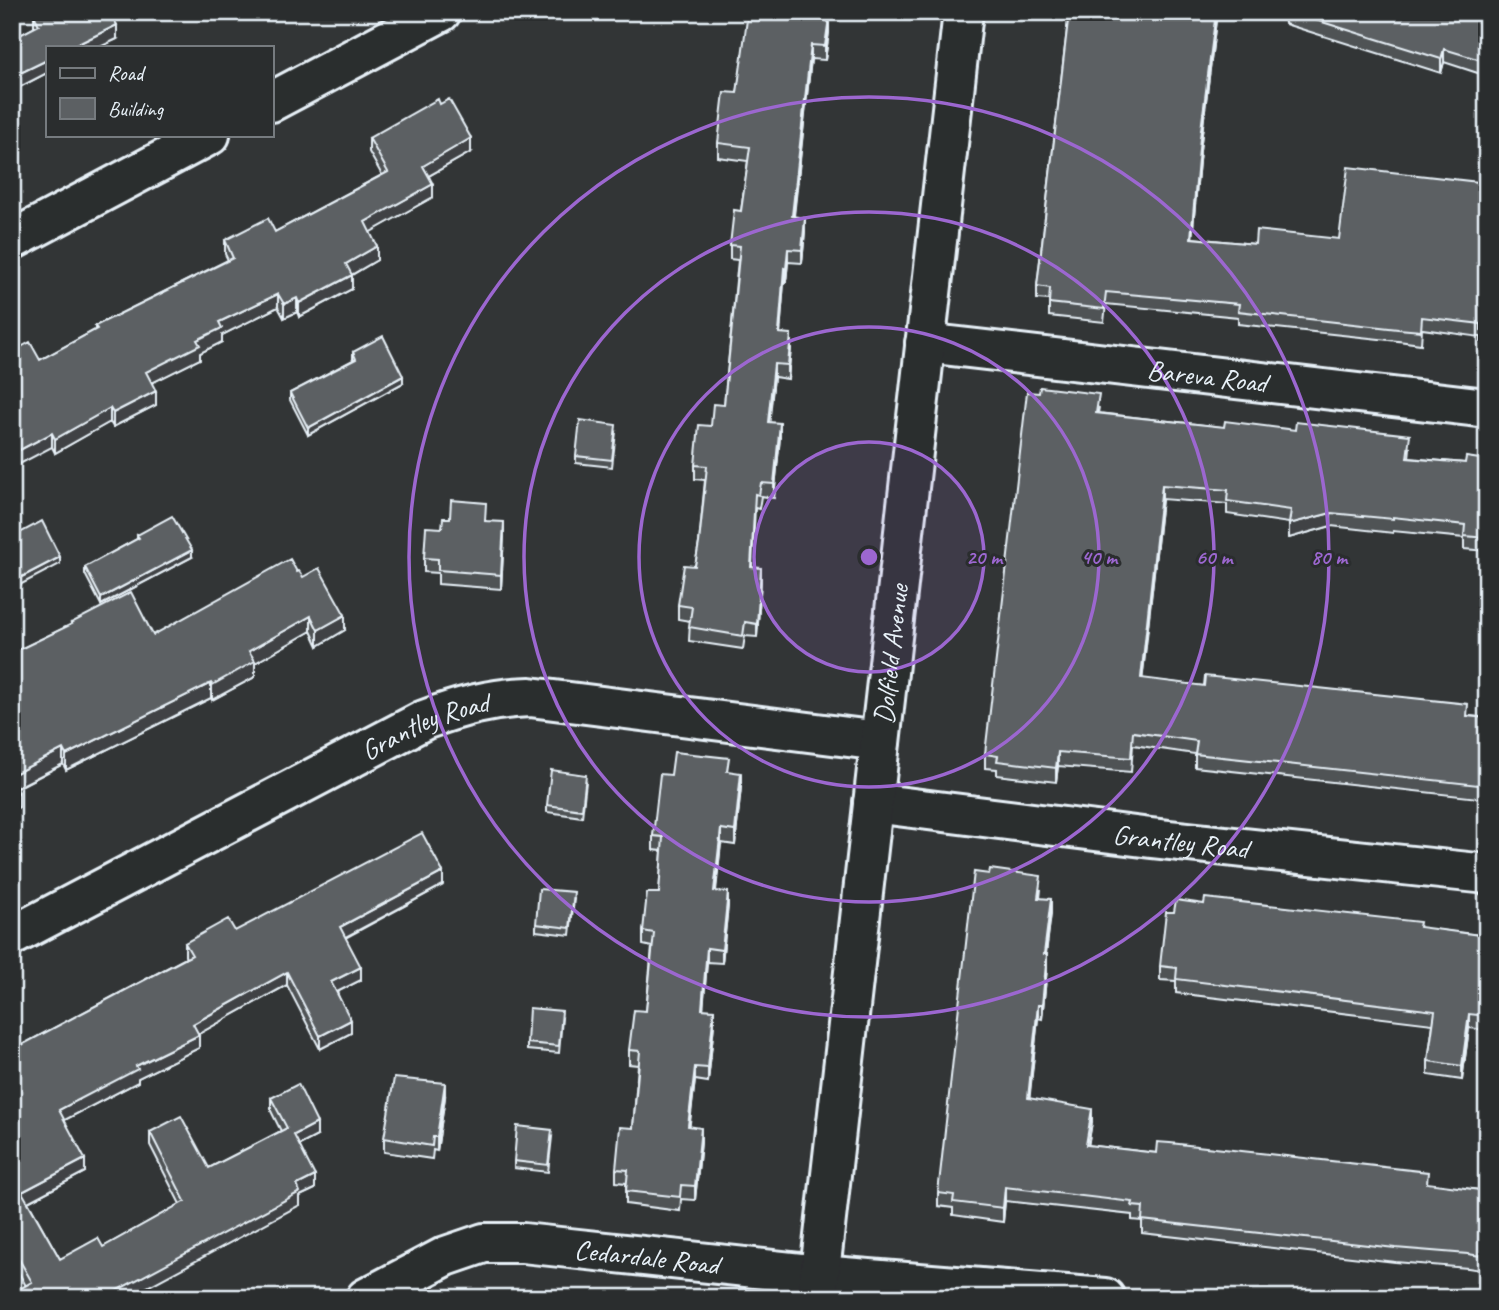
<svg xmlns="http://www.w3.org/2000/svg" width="1499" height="1310" font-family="Caveat,sans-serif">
	<rect width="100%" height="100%" fill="#323536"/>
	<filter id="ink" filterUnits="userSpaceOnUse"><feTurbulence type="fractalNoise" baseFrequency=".0143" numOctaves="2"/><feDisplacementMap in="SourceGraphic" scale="14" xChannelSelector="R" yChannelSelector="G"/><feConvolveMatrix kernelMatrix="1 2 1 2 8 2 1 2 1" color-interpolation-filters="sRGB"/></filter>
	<g filter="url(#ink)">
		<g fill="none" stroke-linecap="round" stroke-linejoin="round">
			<defs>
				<g id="minor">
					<path d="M271 102 441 12"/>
					<path d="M12 240 210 135"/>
					<path id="s1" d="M925 343 1487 408"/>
					<path id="s2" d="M366 1298 446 1256 484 1243H523L819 1275 1105 1298"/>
				</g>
				<g id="tertiary">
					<path id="s3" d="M873 803 1151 838 1487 874"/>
					<path id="s4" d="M12 936 424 720C459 707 492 698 530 697L880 741"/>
					<path id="s5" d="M817 1298 963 12"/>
				</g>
			</defs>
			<use href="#minor" stroke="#e8f1f8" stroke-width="44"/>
			<use href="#tertiary" stroke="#e8f1f8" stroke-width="44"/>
			<use href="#minor" stroke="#2a2d2e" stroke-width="38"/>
			<use href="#tertiary" stroke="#2a2d2e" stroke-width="38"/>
		</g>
		<path fill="#4f5355" stroke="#e8f1f8" stroke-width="2" d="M752 12H815L814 16 829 32 825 60 811 59 794 216 805 231 802 263 788 262 786 282H784L780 333 791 348 788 379 774 377 769 422 780 437 774 498 761 496 759 509 755 508 752 567 761 581 757 637 745 636 743 649 689 641 690 621 678 619V605L695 566 699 543 705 480 695 479V465L711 426 724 405 738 260 730 259V245L741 211 748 161 718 157V143L737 93Z
			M1069 12H1217L1200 150 1192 238 1255 244 1339 239 1487 183V343L1481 342V337L1422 329 1421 344 1398 341 1238 324V317L1106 304 1104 322 1049 316V300L1037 299V286Z
			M1284 12H1487V76L1444 62 1441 73 1285 24Z
			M34 15 117 39 100 47H47V73L12 91V39L34 28Z
			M369 138 471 152 429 176 433 197 370 232 377 260 352 275V289L299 317 297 312 284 318 278 307 222 335V342L200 353V359L151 383 156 405 113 427 110 422 55 453 52 447 40 360 95 330V326L228 260 225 254V240L275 232 382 175 369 152Z
			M353 352 403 383 308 435 290 400V393L353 360Z
			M1099 407 1098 413 1410 448 1409 458 1465 463 1487 460V551L1464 549V538L1393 531V533L1331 526 1289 538V523L1227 514V504L1162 499 1142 679 1487 718V799L1195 767V754L1133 745 1131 772 1058 766 1056 782 997 775V769L985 768V754Z
			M616 432 612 467 576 463V456Z
			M450 518 486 521 504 535 501 589 438 584V573L424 572V558L442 528Z
			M137 535 192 557 101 605 85 574V567L137 539Z
			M297 572 303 577 345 630 318 646 311 631 255 663V677L212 700 211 698 66 770 63 764 17 788 19 807 12 810V653L71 625V623L153 635Z
			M729 772 741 787 735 845 721 843 716 891 728 905 722 963 707 962 703 1009 714 1024 708 1082 695 1080 689 1127 701 1142 695 1200 681 1199 680 1211 626 1204V1183L616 1182V1169L633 1128 638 1065 629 1064V1050L646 1011 652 947 643 945V931L659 893 662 851 653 850V836L671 775Z
			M586 782 582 817 547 812V805Z
			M443 885 345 938 361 980 337 992 351 1033 320 1049 287 985 198 1034 199 1048 138 1078V1082L64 1120 85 1172 28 1202 60 1259 103 1247 180 1204 150 1145V1132L209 1168 281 1131 271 1111V1098L317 1136 299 1145 315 1189 300 1196V1205L26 1286 12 1260V1050L186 958 185 956V943Z
			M1041 889 1040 898 1051 913 1046 954 1047 968 1042 1019 1038 1018 1029 1099 1092 1122 1088 1145 1487 1191V1271L1468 1268 1395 1262 1142 1233V1221L1132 1220V1215L1005 1201 1003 1222 953 1215V1208L938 1206V1193Z
			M574 899 570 935 536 931V924Z
			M1420 928 1487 936V1030L1469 1028 1462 1080 1428 1075V1061L1433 1024 1176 993V981L1160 980V966Z
			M562 1018 559 1053 527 1050V1043Z
			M445 1097 437 1151 433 1150 432 1159 384 1152V1138Z
			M552 1137 548 1172 514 1168V1161Z"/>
		<path fill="#404345" stroke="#e8f1f8" stroke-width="2" d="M185 12H195L185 18Z
			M1216 12H1217L1200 150 1191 251V238L1200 138Z
			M829 18V32L825 60V46Z
			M117 25V39L100 47H72Z
			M811 45V59L792 230V216Z
			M1444 49V62L1441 73V59Z
			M47 60V73L12 91V77Z
			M471 138V152L423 179V166Z
			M433 184V197L365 235V222Z
			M805 218V231L802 263V250Z
			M377 246V260L346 278V264Z
			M788 249V262L786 282V269Z
			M784 268V282L779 346V333Z
			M352 275V289L299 317V303Z
			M278 294V307L222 335V342L200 353V359L146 386V372L197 340 219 322Z
			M297 298V312L284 318V304Z
			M791 334V348L788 379V365Z
			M774 364V377L768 436V422Z
			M403 376V383L308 435V428Z
			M156 391V405L113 427V413Z
			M110 408V422L55 453V439Z
			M780 423V437L774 498V484Z
			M52 433V447L12 468V454Z
			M1162 485V499L1141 692V678Z
			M1331 513V526L1289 538V524Z
			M504 522V535L501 589V575Z
			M192 550V557L101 605V598Z
			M60 557V564L12 589V582Z
			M761 568V581L757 637V624Z
			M345 615V630L318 646V630Z
			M311 616V631L255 663V677L212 700V685L249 651Z
			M211 683V698L66 770V755Z
			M63 749V764L12 790V775Z
			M1058 752V766L1056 782V768Z
			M741 773V787L735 845V831Z
			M19 792V807L12 810V795Z
			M721 829V843L714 904V891Z
			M443 872V885L340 940V927Z
			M728 892V905L722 963V950Z
			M1051 899V913L1044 967V954Z
			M707 948V962L702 1023V1009Z
			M1047 954V968L1042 1019V1005Z
			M361 967V980L331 995V982Z
			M287 972V985L193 1037V1024Z
			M1038 1005V1018L1028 1112V1098Z
			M714 1010V1024L708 1082V1068Z
			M1469 1014V1028L1462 1080V1066Z
			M351 1020V1033L320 1049V1036Z
			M199 1035V1048L138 1078V1082L59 1123V1110L136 1066Z
			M695 1067V1080L688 1140V1126Z
			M445 1083V1097L437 1151V1137Z
			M1092 1109V1122L1086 1159V1145Z
			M317 1123V1136L294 1148V1135Z
			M701 1128V1142L695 1200V1186Z
			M85 1159V1172L22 1205V1192Z
			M315 1176V1189L300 1196V1205L127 1298H103L297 1185Z
			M1005 1187V1201L1003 1222V1208Z"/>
		<path fill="#5c6063" stroke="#e8f1f8" stroke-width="2" d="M39 12H110L117 25 72 47H47V60L12 77V39L39 25 34 15Z
			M748 12H813V16L829 18 825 46 811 45 792 216 805 218 802 250 788 249 786 269 784 268 779 333 791 334 788 365 774 364 768 422 780 423 774 484 761 483 759 495 755 494 751 567 761 568 757 624 745 622 743 636 689 627 692 607 678 605 684 565 695 566 699 543 707 466 695 465 699 425 711 426 713 404 724 405 740 246 730 245 734 210 741 211 750 147 718 143 724 92 737 93Z
			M1069 12H1216L1200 138 1191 238 1255 244 1256 230 1339 239 1348 167 1487 183V330H1481V324L1422 317 1421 331 1398 329 1238 311 1239 304 1106 292 1104 309 1049 303 1050 288 1037 286Z
			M1290 12H1487V62L1444 49 1441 59Z
			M438 99 440 104 449 99 471 138 423 166 433 184 365 222 377 246 346 264 352 275 299 303 297 298 284 304 278 294 219 322 222 328 197 340 200 345 146 372 156 391 113 413 110 408 55 439 52 433 12 454V352L30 342 40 360 97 329 95 326 233 258 225 240 268 218 275 232 388 172 369 138Z
			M383 336 403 376 308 428 290 393 356 359 353 352Z
			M1040 387 1099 394 1096 413 1224 427 1225 421 1295 430 1296 422 1410 435 1407 458 1465 463 1466 457 1487 460V538L1464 536 1465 525 1393 517V519L1331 513 1289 524 1291 510 1227 501 1228 490 1162 485 1141 678 1204 686 1205 676 1468 704 1467 716 1487 718V786L1195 754 1197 741 1133 732 1131 758 1058 752 1056 768 997 761 998 756 985 754 1027 392 1039 393Z
			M580 420 616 425 612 460 576 456Z
			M451 500 486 503 485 521 504 522 501 575 438 570V559L424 558 426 527 442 528 443 518H450Z
			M172 516 192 550 101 598 85 567 139 538 137 535Z
			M42 521 60 557 12 582V537Z
			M290 559 297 572 299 571 303 577 319 568 345 615 318 630 311 616 249 651 255 661 212 685 211 683 66 755 63 749 12 775V653L72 624 71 623 131 592 153 635Z
			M674 752 729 758 727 771 741 773 735 831 721 829 714 891 728 892 722 950 707 948 702 1009 714 1010 708 1068 695 1067 688 1126 701 1128 695 1186 681 1185 680 1197 626 1191 628 1170 616 1169 620 1127 633 1128 640 1051 629 1050 634 1010 646 1011 654 933 643 931 647 893H659L663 837 653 836 660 774 671 775Z
			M551 770 586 775 582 810 547 805Z
			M12 778 19 792 12 795Z
			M422 833 443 872 340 927 361 967 331 982 351 1020 320 1036 287 972 193 1024 199 1035 136 1066 138 1069 59 1110 85 1159 22 1192 60 1259 98 1238 103 1247 185 1201 150 1132 181 1116 209 1168 287 1128 271 1098 298 1084 317 1123 294 1135 315 1176 297 1185 300 1192 103 1298H12V1293L32 1282 12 1247V1050L192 955 185 943 228 919 235 931Z
			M990 869 1041 876 1038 898 1051 899 1044 954H1047L1042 1005H1038L1028 1098 1092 1109 1086 1145 1156 1153 1157 1142 1170 1143 1428 1172 1427 1183 1487 1191V1257L1468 1254 1395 1248 1142 1220 1143 1207 1132 1206 1133 1202 1005 1187 1003 1208 953 1202 954 1195 938 1193 974 872 989 874Z
			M539 889 574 892 570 928 536 924Z
			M1205 898 1420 922 1419 927 1487 936V1016L1469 1014 1462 1066 1428 1061 1435 1011 1176 979 1177 968 1160 966 1166 912H1174L1176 900 1204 904Z
			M529 1008 562 1011 559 1046 527 1043Z
			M394 1078 445 1083 437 1137H433L432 1146 384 1138Z
			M517 1126 552 1130 548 1165 514 1161Z
			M610 1293 641 1298H609Z"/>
	</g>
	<circle cx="869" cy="557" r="115" fill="#9c67d0" fill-opacity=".12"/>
	<g fill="none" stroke="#9c67d0" stroke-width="3.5">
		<circle cx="869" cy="557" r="115"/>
		<circle cx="869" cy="557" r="230"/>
		<circle cx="869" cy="557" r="345"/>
		<circle cx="869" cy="557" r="460"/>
	</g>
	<g text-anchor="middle" stroke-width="6" stroke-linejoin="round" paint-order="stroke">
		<g font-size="28" fill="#e8f1f8" stroke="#2a2d2e">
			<text dy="10" stroke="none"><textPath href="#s1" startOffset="284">Bareva Road</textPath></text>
			<text dy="10" stroke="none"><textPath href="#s5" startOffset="648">Dolfield Avenue</textPath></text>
			<text dy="10" stroke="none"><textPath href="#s4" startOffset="464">Grantley Road</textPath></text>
			<text dy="10" stroke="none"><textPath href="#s3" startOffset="310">Grantley Road</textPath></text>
			<text dy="10" stroke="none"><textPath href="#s2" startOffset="294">Cedardale Road</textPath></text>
		</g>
	</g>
	<circle cx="869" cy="557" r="10" fill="#9c67d0" stroke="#2a2d2e" stroke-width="3.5"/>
	<g font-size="21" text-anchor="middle" font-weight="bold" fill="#9c67d0" stroke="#2a2d2e" stroke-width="6" stroke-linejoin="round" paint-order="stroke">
		<text x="984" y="564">20 m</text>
		<text x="1099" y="564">40 m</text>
		<text x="1214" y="564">60 m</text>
		<text x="1329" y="564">80 m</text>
	</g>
	<rect width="1499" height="1310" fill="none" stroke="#2a2d2e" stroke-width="42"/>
	<rect x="21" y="21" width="1457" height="1268" fill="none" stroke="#e8f1f8" stroke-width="2.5" filter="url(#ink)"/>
	<rect x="46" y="46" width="228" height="91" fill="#2a2d2e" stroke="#767b7f" stroke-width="2"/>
	<rect x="60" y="68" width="35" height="10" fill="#2a2d2e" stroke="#767b7f" stroke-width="2"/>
	<text x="108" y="80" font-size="21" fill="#e8f1f8">Road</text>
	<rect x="60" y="98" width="35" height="21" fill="#5c6063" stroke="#767b7f" stroke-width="2"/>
	<text x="108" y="116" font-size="21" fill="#e8f1f8">Building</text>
</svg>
